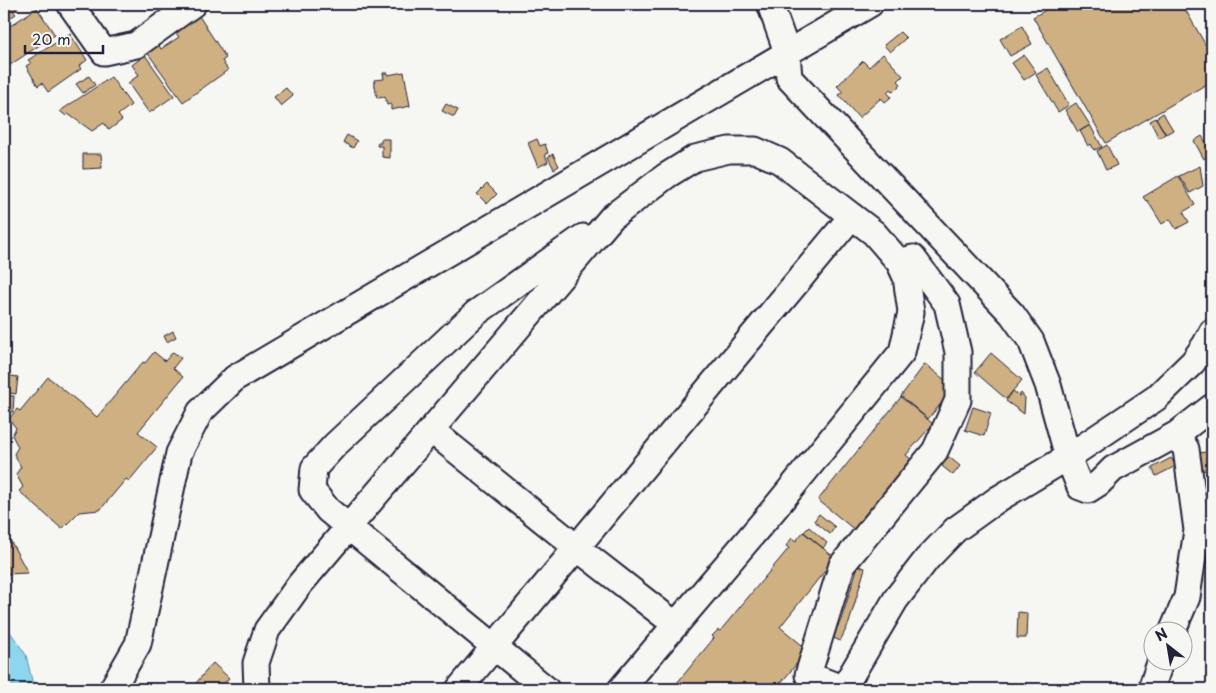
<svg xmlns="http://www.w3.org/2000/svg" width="1216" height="693" font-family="'Playpen Sans',sans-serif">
	<rect width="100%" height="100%" fill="#f6f6f2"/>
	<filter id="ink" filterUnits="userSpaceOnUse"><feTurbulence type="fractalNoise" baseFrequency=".02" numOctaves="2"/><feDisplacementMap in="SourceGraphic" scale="10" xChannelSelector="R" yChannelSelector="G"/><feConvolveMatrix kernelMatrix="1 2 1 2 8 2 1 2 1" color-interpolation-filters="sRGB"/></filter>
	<g filter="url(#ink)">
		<path fill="#8cd7ed" stroke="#628fa6" d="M4 623 26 655 34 689H4Z"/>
		<path fill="#cfb083" stroke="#22223b" d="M4 4H22L13 11 16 14 4 22Z
			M471 4H494V6L471 8Z
			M1057 4H1182L1212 56V81L1106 143 1033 17Z
			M37 8 55 35 7 67 4 62V30Z
			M199 16 226 58 222 61 228 70 183 102 147 52 158 44 161 49 179 37 175 32Z
			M1022 26 1032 44 1010 56 1000 39Z
			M900 32 906 38 890 52 884 45Z
			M70 34 87 60 79 66 81 69 48 92 42 83 38 86 26 66 31 63 28 60Z
			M883 54 903 76 898 81 901 84 893 92 890 89 887 92 891 97 885 102 881 98 859 118 839 95 843 92 837 86 863 61 869 67Z
			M145 55 174 96 149 113 128 83 139 75 132 65Z
			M1024 55 1036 72 1024 80 1012 63Z
			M1048 68 1069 105 1058 112 1036 75Z
			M404 72 410 106 391 110V104L387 105 385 97 377 98 374 80 384 79 383 73H388V75Z
			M89 76 95 85 83 93 76 84Z
			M111 77 131 105 118 115 122 120 109 130 104 123 92 131 68 114 66 116 60 111Z
			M286 88 293 96 281 106 274 97Z
			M1076 103 1090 125 1078 132 1065 110Z
			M446 104 458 110 454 117 442 111Z
			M1163 113 1173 130 1166 134 1156 118Z
			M1156 118 1165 134 1159 138 1150 121Z
			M1090 125 1102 147 1094 150 1091 144 1088 146 1080 131Z
			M347 135 357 141 353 148 343 142Z
			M1202 136 1212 153 1204 159 1194 141Z
			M381 139H390V158L382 157V146H377L378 143H381Z
			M537 139 540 146 545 144 548 153 545 154 548 162 538 167 528 143Z
			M1107 145 1117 165 1106 170 1097 151Z
			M83 154H101L102 168 83 169Z
			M553 154 559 166 554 169 548 157Z
			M1200 166 1203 186 1190 193 1179 176Z
			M1178 176 1195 205 1183 212 1189 222 1176 229 1170 219 1162 224 1147 200 1146 201 1143 197Z
			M487 184 497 194 487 204 477 194Z
			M173 331 176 337 167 342 164 336Z
			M154 352 165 361 173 352 181 358 173 368 183 377 138 432 157 447 129 481 126 479 100 510 79 512 62 529 19 491 23 487 16 474 21 467 14 454 18 447 12 435 16 428 9 419 17 409 20 411 48 377 97 417 143 362 145 363Z
			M991 353 1022 380 1006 399 975 372Z
			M925 364 951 385 949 394 928 419 901 396Z
			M4 375 18 377 16 394 4 392Z
			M1013 391 1019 396 1021 393 1025 398 1024 414 1006 401Z
			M4 396H14L13 412H4Z
			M901 397 933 424 906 455 913 461 856 531 818 500Z
			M973 407 991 413 984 436 965 430Z
			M1212 451V469L1201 471 1199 453Z
			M949 457 960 466 953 475 942 466Z
			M1171 458 1176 466 1156 476 1152 468Z
			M819 514 835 527 830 534 814 521Z
			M809 527 827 543 823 548 804 532Z
			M4 529 28 573 6 574 8 578 4 579Z
			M803 532 835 558 780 627 808 650 776 689H672L714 638 712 636 718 630 720 631 789 548 786 546 792 538 796 541Z
			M858 566 865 568 849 623 840 641 832 637 841 620Z
			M1018 612 1027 613 1026 638H1017Z
			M213 663 229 678 219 689H191Z"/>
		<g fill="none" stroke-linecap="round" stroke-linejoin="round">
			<defs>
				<path id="minor" d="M70 4 104 52 136 45 193 4
					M770 4 787 52 789 78 1012 314 1031 341 1048 385 1068 457 1080 487 1088 490 1099 483 1113 469 1177 434 1212 407
					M431 430 576 547 676 625
					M1173 630 1187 597 1197 530 1186 449 1177 434
					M112 689 138 644 179 453 200 412 235 378 870 4
					M257 689 256 663 267 630 300 584 612 217 666 176 695 158 729 150H755L780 161 874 233 899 262 906 277 911 312 902 352 775 508 621 689
					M459 689 852 216
					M546 689 328 510 312 490 314 468 335 445 476 313 583 237
					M843 689 896 599 927 559 955 530 998 499 1068 457 1156 398 1193 362 1205 345 1212 332
					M844 689 808 675 842 565 935 451 958 400V352L947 304 913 258 899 262
					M1151 689 1161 660"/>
			</defs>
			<use href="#minor" stroke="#22223b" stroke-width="29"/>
			<use href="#minor" stroke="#f6f6f2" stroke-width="25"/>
		</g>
	</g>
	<rect width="1216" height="693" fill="none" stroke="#f6f6f2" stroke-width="20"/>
	<rect x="10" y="10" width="1196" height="673" fill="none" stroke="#22223b" stroke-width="2" filter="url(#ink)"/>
	<g transform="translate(1168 646) rotate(329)"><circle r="24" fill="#f6f6f2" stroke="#a1a1a9"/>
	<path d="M0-4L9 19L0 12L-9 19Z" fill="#22223b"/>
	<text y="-8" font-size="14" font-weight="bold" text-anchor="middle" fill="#22223b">N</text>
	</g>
	<path d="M25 45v8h78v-8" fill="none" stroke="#22223b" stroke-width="2.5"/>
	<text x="32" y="45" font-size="15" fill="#22223b" stroke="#f6f6f2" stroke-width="4" paint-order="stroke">20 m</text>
</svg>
